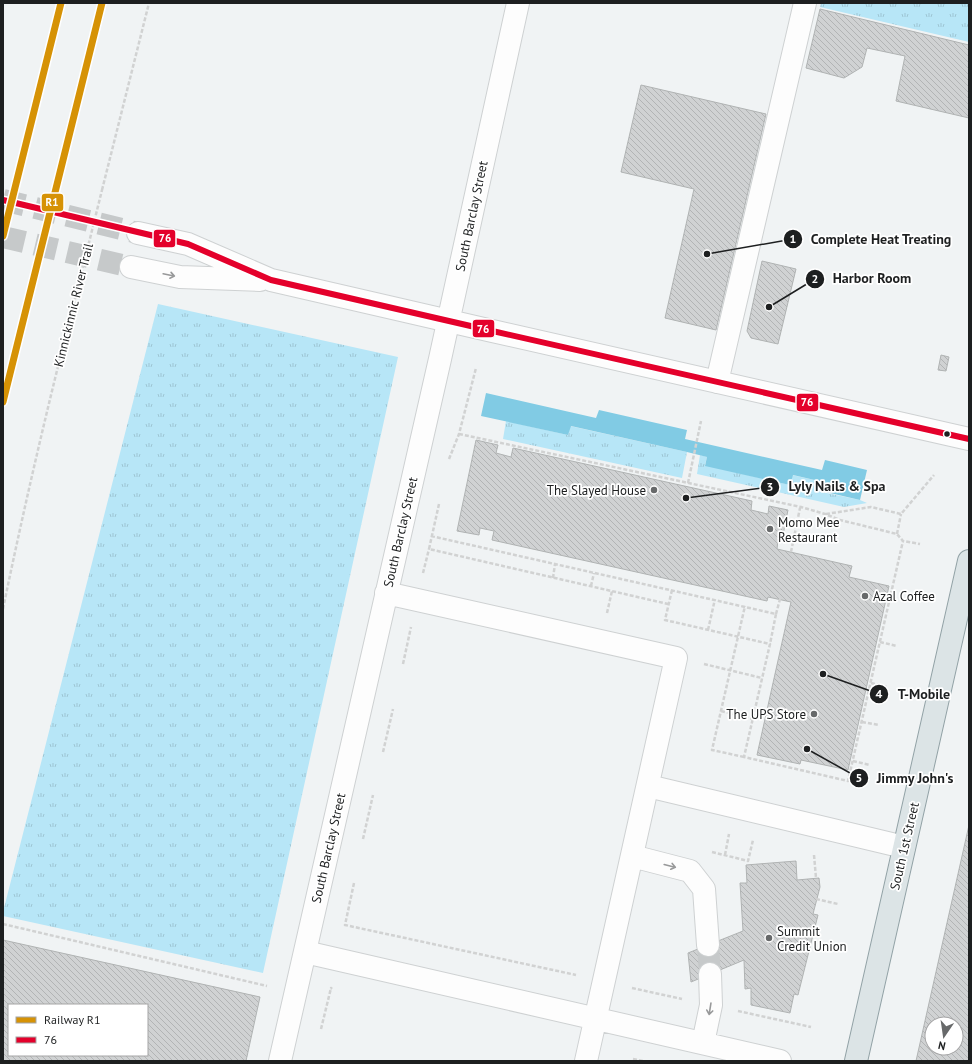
<svg xmlns="http://www.w3.org/2000/svg" width="972" height="1064" font-family="'PT Sans',sans-serif">
	<defs>
		<pattern id="grass-tufts" width="24" height="20" patternUnits="userSpaceOnUse"><rect width="24" height="20" fill="#b7e6f7"/><path d="M3 7l-1-3M5 7V3M7 7l1-3M15 17l-1-3M17 17v-4M19 17l1-3" fill="none" stroke="#9dc5d3"/></pattern>
		<pattern id="building-back-hatch" width="6" height="6" patternUnits="userSpaceOnUse"><rect width="6" height="6" fill="#d0d2d3"/><path d="M-1 5l2 2M0 0l6 6M5-1l2 2" fill="none" stroke="#b2b4b5"/></pattern>
	</defs>
	<rect width="100%" height="100%" fill="#f0f3f4"/>
	<path fill="url(#grass-tufts)" d="M821 3H969V42L820 7Z
		M158 304 398 357 263 973 3 916V912Z
		M506 421 568 435 570 426 687 452 682 478 503 439Z
		M700 455 707 457 705 465 790 485 792 475 819 481 817 491 860 500 867 503 844 507 697 474Z"/>
	<path fill="#81cbe4" d="M486 393 596 418 599 410 687 430 685 439 822 470 825 460 867 470 860 500 817 490 819 481 793 475 790 485 705 466 707 457 687 452 571 426 568 435 481 416Z"/>
	<path fill="url(#building-back-hatch)" stroke="#b0b3b3" fill-rule="evenodd" d="M820 9 969 45V118L896 101 905 56 867 48 862 67 844 78 806 68Z
		M641 85 766 114 716 330 665 318 694 189 621 172Z
		M762 261 796 269 778 344 751 338 747 331Z
		M941 355 949 357 946 371 938 370Z
		M476 440 498 445 496 453 511 457 513 448 752 501 751 510 768 514 769 506 788 510 782 540 778 539 777 549 852 566 849 577 889 586 848 770 801 760 800 764 757 755 791 602 768 597 767 601 492 540 494 531 480 528 479 535 457 531Z
		M969 825V1061H916ZM932 1024H956V1048H932Z
		M796 861 797 880 819 878 820 887 813 914 818 915 798 995 794 994 790 1013 751 1005V988L745 989 744 960 691 982 688 953 743 931 740 883H747L746 865Z
		M3 940 260 997 246 1061H3ZM9 1005H147V1055H9Z"/>
	<g fill="none" stroke-linecap="round" stroke-linejoin="round">
		<path stroke="#c6c9ca" stroke-width="22" stroke-dasharray="22 11" stroke-linecap="butt" d="M3 200 138 233
			M3 237 131 267
			M708 945 710 974"/>
		<defs>
			<path id="minor" d="M138 233 188 244 271 280 488 330 969 439
				M131 267 180 277 260 280
				M717 382 805 3
				M386 593 676 658 586 1061
				M648 786 904 847
				M632 856 690 871 704 889 708 945
				M305 952 780 1061
				M703 1043 711 1005 710 974
				M280 1061 440 359 518 3"/>
			<path id="major" d="M856 1061 969 561"/>
		</defs>
		<use href="#minor" stroke="#ced1d2" stroke-width="24"/>
		<use href="#major" stroke="#92a2a6" stroke-width="24"/>
		<path stroke="#d1d2d2" stroke-width="2.5" stroke-dasharray="4 2" stroke-linecap="butt" d="M102 190 149 3
			M459 434 801 507 825 514 840 520 897 534 903 541 920 544
			M449 459 459 434 476 368
			M688 483 701 421
			M439 504 429 549 668 604
			M826 514 871 507 901 514 934 475
			M897 534 901 514
			M431 536 776 614 770 644
			M791 552 800 508
			M423 573 429 549
			M553 578 555 564
			M591 586 594 573
			M672 590 665 620 770 644 744 757 848 781 903 541
			M3 609C25 502 50 396 77 291
			M607 613 612 591
			M776 614 780 599
			M708 630 715 599
			M880 642 897 646
			M403 664 411 627
			M704 664 762 678
			M871 683 887 687
			M721 711 753 719
			M862 722 879 725
			M383 752 393 709
			M744 757 712 750 745 606
			M853 761 870 765
			M363 839 373 795
			M712 852 748 861 753 840
			M725 855 729 834
			M814 855 816 878
			M354 883 345 925 576 975
			M816 899 838 904
			M3 924 267 986
			M632 988 682 999
			M738 1011 811 1027
			M321 1029 331 988 332 989
			M633 1059 643 1061"/>
		<use href="#minor" stroke="#fdfdfd" stroke-width="22"/>
		<use href="#major" stroke="#dce4e6" stroke-width="22"/>
		<path stroke="#c1c3c3" stroke-width="3" stroke-dasharray="6 3" stroke-linecap="butt" d="M3 402 102 3"/>
		<path stroke="#d1d2d2" stroke-width="2.5" stroke-dasharray="4 2" stroke-linecap="butt" d="M77 291 102 190"/>
		<defs>
			<path id="bus-1" d="M3 200 188 244 271 280 488 330 969 439"/>
		</defs>
		<use href="#bus-1" stroke="#fff" stroke-width="9"/>
		<use href="#bus-1" stroke="#e4002b" stroke-width="6"/>
		<defs>
			<path id="rail-1" d="M3 236 61 3
				M3 402 102 3"/>
		</defs>
		<use href="#rail-1" stroke="#fff" stroke-width="10"/>
		<use href="#rail-1" stroke="#d69205" stroke-width="7"/>
	</g>
	<defs><path id="oneway-shaft" d="M-6 0H5M1.5-3L5.5 0L1.5 3" fill="none" stroke-width="1.6" stroke-linecap="round" stroke-linejoin="round"/></defs>
	<g stroke="#98999a">
		<use href="#oneway-shaft" transform="translate(169 275) rotate(12)"/>
		<use href="#oneway-shaft" transform="translate(670 866) rotate(14)"/>
		<use href="#oneway-shaft" transform="translate(710 1009) rotate(99)"/>
	</g>
	<circle fill="#1d1f20" stroke="#fff" stroke-width="1.5" cx="947" cy="434" r="3.5"/>
	<g fill="#67696a" stroke="#fff" stroke-width="1.5">
		<circle cx="654" cy="490" r="4"/>
		<circle cx="770" cy="529" r="4"/>
		<circle cx="865" cy="596" r="4"/>
		<circle cx="814" cy="714" r="4"/>
		<circle cx="769" cy="938" r="4"/>
	</g>
	<g text-anchor="middle" stroke-width="3.5" stroke-linejoin="round" paint-order="stroke">
		<g font-size="13" fill="#1d1f20" stroke="#fff">
			<text transform="translate(471 216) rotate(-78)" y="5">South Barclay Street</text>
			<text transform="translate(73 305) rotate(-76)" y="5">Kinnickinnic River Trail</text>
			<text transform="translate(400 532) rotate(-77)" y="5">South Barclay Street</text>
			<text transform="translate(904 846) rotate(-77)" y="5">South 1st Street</text>
			<text transform="translate(328 848) rotate(-77)" y="5">South Barclay Street</text>
		</g>
		<g font-size="13" fill="#1d1f20" stroke="#fff" text-anchor="start">
			<text x="646" y="495" text-anchor="end">The Slayed House</text>
			<text x="778" y="527">Momo Mee<tspan x="778" dy="15">Restaurant</tspan></text>
			<text x="873" y="601">Azal Coffee</text>
			<text x="806" y="719" text-anchor="end">The UPS Store</text>
			<text x="777" y="936">Summit<tspan x="777" dy="15">Credit Union</tspan></text>
		</g>
	</g>
	<path fill="none" stroke="#1d1f20" stroke-width="1.5" d="M707 254L793 239M769 307L815 279M686 498L770 487M823 674L879 694M807 749L859 778"/>
	<g fill="#1d1f20" stroke="#fff" stroke-width="1.5">
		<circle cx="707" cy="254" r="4"/>
		<circle cx="769" cy="307" r="4"/>
		<circle cx="686" cy="498" r="4"/>
		<circle cx="823" cy="674" r="4"/>
		<circle cx="807" cy="749" r="4"/>
		<circle cx="793" cy="239" r="10"/>
		<circle cx="815" cy="279" r="10"/>
		<circle cx="770" cy="487" r="10"/>
		<circle cx="879" cy="694" r="10"/>
		<circle cx="859" cy="778" r="10"/>
	</g>
	<g font-size="12" text-anchor="middle" font-weight="bold" fill="#fff">
		<text x="793" y="243">1</text>
		<text x="815" y="283">2</text>
		<text x="770" y="491">3</text>
		<text x="879" y="698">4</text>
		<text x="859" y="782">5</text>
	</g>
	<g font-size="14" text-anchor="middle" font-weight="bold" fill="#1d1f20" stroke="#fff" stroke-width="3.5" stroke-linejoin="round" paint-order="stroke">
		<text x="881" y="244">Complete Heat Treating</text>
		<text x="872" y="283">Harbor Room</text>
		<text x="837" y="491">Lyly Nails &amp; Spa</text>
		<text x="924" y="699">T-Mobile</text>
		<text x="915" y="783">Jimmy John's</text>
	</g>
	<g stroke="#fff" stroke-width="1.5">
		<rect x="41" y="193" width="23" height="19" rx="4" fill="#d69205"/>
		<rect x="153" y="229" width="23" height="19" rx="4" fill="#e4002b"/>
		<rect x="472" y="319" width="23" height="19" rx="4" fill="#e4002b"/>
		<rect x="796" y="393" width="23" height="19" rx="4" fill="#e4002b"/>
	</g>
	<g font-size="11" text-anchor="middle" font-weight="bold" fill="#fff">
		<text x="52" y="206">R1</text>
		<text x="165" y="242">76</text>
		<text x="483" y="333">76</text>
		<text x="807" y="406">76</text>
	</g>
	<rect width="972" height="1064" fill="none" stroke="#1d1f20" stroke-width="8"/>
	<rect x="8" y="1004" width="140" height="52" fill="#ffffff" stroke="#a5a5a6"/>
	<rect x="16" y="1017" width="20" height="6" fill="#d69205" stroke="#a5a5a6"/>
	<text x="44" y="1024" font-size="12" fill="#1d1f20">Railway R1</text>
	<rect x="16" y="1037" width="20" height="6" fill="#e4002b" stroke="#a5a5a6"/>
	<text x="44" y="1044" font-size="12" fill="#1d1f20">76</text>
	<g transform="translate(944 1036) rotate(193)"><circle r="19" fill="#ffffff" stroke="#a5a5a6"/>
	<path d="M0-3L7 15L0 10L-7 15Z" fill="#67696a"/>
	<text y="-6" font-size="11" font-weight="bold" text-anchor="middle" fill="#1d1f20">N</text>
	</g>
</svg>
